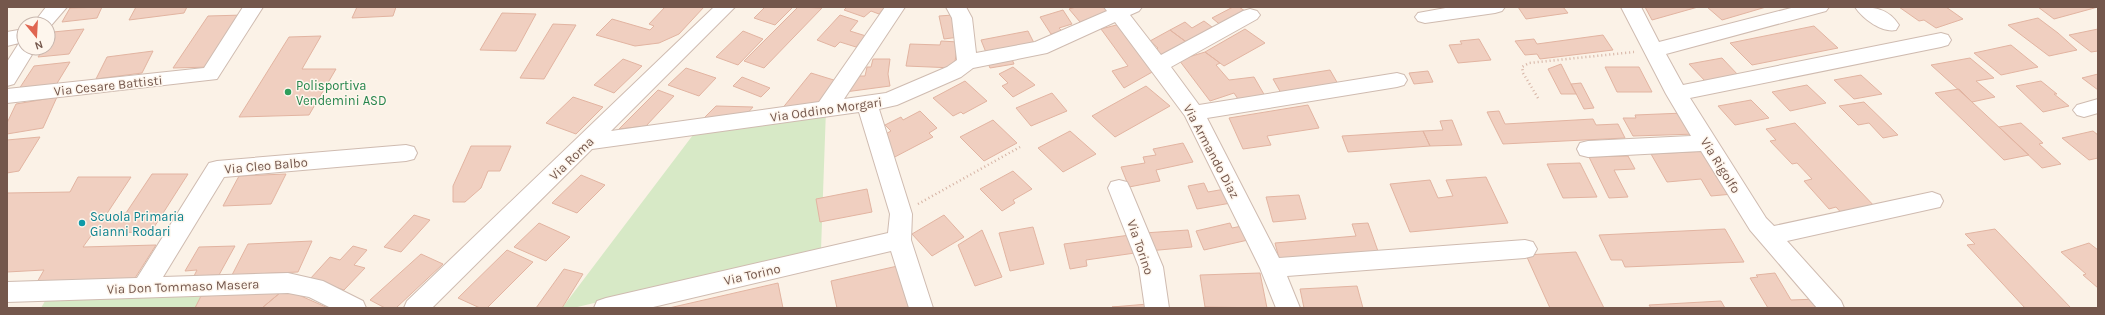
<svg xmlns="http://www.w3.org/2000/svg" width="2105" height="315" font-family="Karla,sans-serif">
	<rect width="100%" height="100%" fill="#fbf2e7"/>
	<path fill="#d7e9c6" d="M826 109 821 250 573 308H562L699 127Z
		M201 296 195 308H41L45 301Z"/>
	<path fill="#f0cfc0" stroke="#e2b4a1" d="M102 7 97 18 62 22 70 8 105 7Z
		M136 7H187L184 13 129 20Z
		M357 7H396L393 16 352 18Z
		M665 7H704L679 34 659 43 635 46 596 35 612 19 650 30 654 26 649 24Z
		M765 7H793L775 25 754 18Z
		M798 7 822 8 764 68 744 61Z
		M847 7H885L879 14 871 11 864 17 844 10Z
		M1076 7H1106L1111 12 1080 22 1069 9Z
		M1233 7H1239L1248 13 1223 27 1212 18Z
		M1518 7H1563L1568 13 1526 19Z
		M1645 7H1698L1652 20Z
		M1707 7H1766L1722 20Z
		M1899 7H1946L1963 19 1936 28 1924 20 1919 21Z
		M2038 7H2098L2054 19Z
		M1063 10 1072 24 1059 28 1062 31 1051 34 1040 17Z
		M502 13 536 14 516 51 480 50Z
		M244 15 211 67 173 68 208 16Z
		M840 15 858 21 850 31 866 36 856 47 840 42 835 47 817 40Z
		M953 15 959 37 944 39 939 16Z
		M2038 18 2058 33 2077 50 2049 56 2008 25Z
		M1204 21 1216 30 1189 44 1170 30 1185 22 1192 28Z
		M553 24 576 25 544 79 520 78Z
		M1120 24 1154 71 1124 88 1112 71 1128 66 1101 29Z
		M1814 26 1838 48 1752 65 1730 43Z
		M84 29 69 54 38 57 44 48H48V41L53 32Z
		M1245 29 1265 43 1224 66 1205 52Z
		M2098 29V51L2091 52 2069 35Z
		M1170 30 1189 44 1165 58 1154 50 1158 48 1150 41Z
		M743 31 763 39 738 65 716 57Z
		M1028 31 1035 45 987 55 981 40Z
		M1603 35 1613 50 1540 59 1537 54 1525 55 1515 41 1534 39 1537 44Z
		M321 36 302 69H336L309 115 239 117 289 37Z
		M1479 39 1491 60 1458 63 1449 45 1462 44 1460 41Z
		M941 41 958 42 954 68 906 66 910 44 940 45Z
		M2011 45 2038 67 2001 75 1974 53Z
		M153 51 142 73 96 79 107 57Z
		M1205 52 1220 63 1216 65 1229 80 1254 77 1265 96 1238 99 1234 93 1210 101 1179 60Z
		M1011 57 1014 64 990 68 987 61Z
		M1722 58 1739 76 1706 82 1689 64Z
		M1970 58 1994 78 1976 81 1995 97 1972 102 1931 65Z
		M623 59 642 66 614 93 594 85Z
		M873 59H890L888 74 890 86 845 92 860 76H865L867 67H871Z
		M70 62 56 85 19 89 34 66Z
		M1561 64 1576 94H1561L1548 69Z
		M1013 67 1035 85 1013 97 1002 86 1008 83 999 74Z
		M1605 67H1639L1652 92H1617Z
		M686 68 716 78 699 96 668 85Z
		M1330 70 1338 84 1281 93 1273 79Z
		M1428 71 1433 82 1414 84 1409 73Z
		M811 73 837 81 818 105 781 110Z
		M2098 74V90L2082 78Z
		M1861 75 1882 94 1854 99 1834 80Z
		M742 77 770 88 761 97 733 86Z
		M965 81 987 101 963 114 961 112 953 116 933 98Z
		M2041 81 2057 94H2054L2069 106 2043 112 2016 86Z
		M1581 83 1594 108 1584 109 1571 84Z
		M1807 85 1826 103 1790 111 1772 92Z
		M1146 86 1170 106 1115 137 1092 116Z
		M1959 89 1972 102 2029 155 2004 160 1935 93Z
		M658 90 674 96 646 126 619 129Z
		M1052 93 1067 111 1031 126 1016 108Z
		M57 97 43 128 7 134V123L16 104Z
		M573 97 603 107 576 134 546 123Z
		M1751 100 1769 118 1735 125 1718 106Z
		M1864 102 1898 135 1883 138 1869 123 1858 125 1839 106Z
		M1308 105 1319 128 1267 136 1271 145 1243 149 1229 118Z
		M716 106 753 107 745 116 700 122Z
		M920 111 937 128 929 133 933 137 889 160 882 136 891 131 885 125 901 117 903 120Z
		M1499 111 1505 124 1593 119 1596 125 1618 124 1625 138 1503 144 1487 112Z
		M1684 113 1697 134 1633 136 1623 118H1636L1635 115Z
		M993 120 1017 143 984 161 960 137Z
		M1452 120 1462 145 1430 146 1423 131 1443 130 1440 121Z
		M1795 123 1878 210 1845 217 1836 207 1829 209 1804 181 1812 179 1797 163 1792 164 1770 141 1776 140 1766 129Z
		M2021 123 2043 143 2039 144 2061 164 2042 168 1999 127Z
		M1070 131 1096 154 1063 172 1038 148Z
		M1423 131 1430 146 1348 152 1342 136Z
		M2093 131 2098 135V158L2089 160 2062 138Z
		M40 137 19 171 7 173V140Z
		M1183 143 1193 162 1156 170 1160 181 1129 187 1121 167 1145 163 1143 157 1156 155 1153 149Z
		M471 146H511L500 171H488L481 188 465 202H453V186Z
		M1707 151 1733 194 1711 196 1701 179 1667 182 1651 154Z
		M1628 156 1635 169 1614 170 1628 197 1609 198 1589 157Z
		M1580 163 1597 197 1563 198 1547 164Z
		M1013 171 1032 189 1013 200 1015 203 1002 211 980 189Z
		M152 174H188L151 232 93 233 83 247 156 245 135 278 36 284 44 270 7 272V193L70 192 78 177H131L106 215 126 213Z
		M286 174 271 204 223 206 239 176Z
		M581 175 605 185 577 213 552 203Z
		M1486 177 1508 223 1410 232 1390 184 1430 180 1438 198 1453 196 1446 180Z
		M1204 183 1208 192 1225 189 1231 203 1197 209 1188 186Z
		M867 189 872 212 820 222 816 199Z
		M1299 195 1306 219 1273 222 1266 197Z
		M414 215 430 220 401 252 384 247Z
		M944 215 964 237 932 256 912 234Z
		M539 223 570 237 546 261 514 247Z
		M1230 223 1232 228 1242 226 1248 240 1204 250 1196 231Z
		M1368 223 1379 254 1280 262 1275 243 1356 236 1352 224Z
		M1033 227 1044 264 1010 271 999 233Z
		M1725 229 1744 262 1625 267 1622 260H1611L1599 235Z
		M1995 229 2071 308H2025L1967 245 1975 244 1965 234Z
		M982 230 1002 277 975 286 958 245Z
		M1188 230 1192 247 1148 251 1144 233Z
		M1130 235 1135 253 1086 260 1087 266 1070 269 1064 244Z
		M312 241 298 272 232 275 248 244Z
		M2089 243 2098 250V288L2083 275 2086 274 2061 252Z
		M235 246 219 275 194 276 197 270 185 271 199 247Z
		M353 246 367 250 354 265 365 268 344 290 310 279 330 257 340 260Z
		M507 250 533 262 487 308H480L458 298Z
		M1576 252 1604 308H1550L1526 255Z
		M421 254 443 264 396 308H385L370 300Z
		M902 265 913 308H837L831 281Z
		M564 269 583 274 562 308H536Z
		M1260 273 1267 308 1205 307 1200 275Z
		M1775 273 1791 300 1818 299 1823 308H1768L1750 278 1758 277 1756 275Z
		M778 283 783 308H669Z
		M1357 286 1363 308H1304L1300 289Z
		M281 292H292L328 308H262Z
		M281 292 262 308H195L201 296Z
		M1721 301 1725 308H1651L1649 305Z
		M1148 304 1149 308 1112 307Z"/>
	<g fill="none" stroke-linecap="round" stroke-linejoin="round">
		<defs>
			<path id="minor" d="M46 7H67L48 29V24H33Z
				M243 7H263L217 79 7 103V89L204 68Z
				M714 7H735L611 131 819 102 885 7H905L844 99 886 93 947 67 957 60 952 18 946 7H966L972 18 976 53 1035 42 1107 11 1104 7H1142L1139 11 1130 15 1161 55 1243 11 1250 9 1257 11 1260 15 1257 19 1171 67 1199 105 1397 73 1404 75 1407 80 1404 85 1397 87 1207 118 1279 258 1525 240 1533 242 1537 249 1533 256 1525 258 1287 276 1300 308H1276L1260 268 1185 116 1115 22 1047 53 973 68 961 77 897 105 879 109 912 214 911 240 933 308H909L891 251 649 308H594L597 301 606 298 888 233 890 214 859 112 592 149 432 308H404L407 301Z
				M1451 7H1505L1502 11 1495 13 1425 23 1418 21 1415 17 1418 13Z
				M1621 7H1641L1659 42 1795 7H1829L1826 11 1666 54 1683 85 1941 33 1948 35 1951 40 1948 45 1941 47 1690 98 1766 218 1774 226 1932 192 1940 195 1943 201 1940 207 1787 241 1841 301 1844 308H1817L1750 230 1701 151 1588 157 1580 155 1577 149 1580 143 1588 141 1691 136 1666 94Z
				M1855 7C1874 7 1888 8 1899 25L1896 30C1882 33 1863 19 1855 7Z
				M24 29V48H36L14 84 7 86V62L19 43 7 46V32Z
				M2098 99V113L2084 117 2077 115 2073 110 2077 105Z
				M406 145 414 147 417 153 414 159 406 161 224 177 163 277 288 273 323 281 363 301 366 308H331L309 297 288 293 7 302V282L137 278 209 163 217 161Z
				M1119 180 1127 182 1130 188 1163 267 1169 308H1145L1139 267 1108 188 1111 182Z"/>
		</defs>
		<use href="#minor" stroke="#cfbbb0" stroke-width="2"/>
		<path stroke="#d5b2a3" stroke-width="2.5" stroke-dasharray="1 3" stroke-linecap="butt" d="M1538 98 1523 73 1522 67 1529 63 1634 52
			M918 204 1020 147"/>
		<use href="#minor" fill="#fff" fill-rule="evenodd"/>
	</g>
	<circle fill="#2e9e5b" stroke="#fef6ed" stroke-width="1.5" cx="288" cy="92" r="4"/>
	<circle fill="#0f9aa8" stroke="#fef6ed" stroke-width="1.5" cx="82" cy="223" r="4"/>
	<g text-anchor="middle" stroke-width="3" stroke-linejoin="round" paint-order="stroke">
		<g font-size="13" fill="#74574c" stroke="#fef6ed">
			<text transform="translate(108 85) rotate(-6)" y="5">Via Cesare Battisti</text>
			<text transform="translate(826 109) rotate(-8)" y="5">Via Oddino Morgari</text>
			<text transform="translate(1212 151) rotate(62)" y="5">Via Armando Diaz</text>
			<text transform="translate(571 158) rotate(-44)" y="5">Via Roma</text>
			<text transform="translate(266 165) rotate(-5)" y="5">Via Cleo Balbo</text>
			<text transform="translate(1721 165) rotate(58)" y="5">Via Rigolfo</text>
			<text transform="translate(1141 247) rotate(71)" y="5">Via Torino</text>
			<text transform="translate(752 274) rotate(-13)" y="5">Via Torino</text>
			<text transform="translate(183 286) rotate(-2)" y="5">Via Don Tommaso Masera</text>
		</g>
		<g font-size="13" fill="#27864d" stroke="#fef6ed" text-anchor="start">
			<text x="296" y="90">Polisportiva<tspan x="296" dy="15">Vendemini ASD</tspan></text>
		</g>
		<g font-size="13" fill="#0d838f" stroke="#fef6ed" text-anchor="start">
			<text x="90" y="221">Scuola Primaria<tspan x="90" dy="15">Gianni Rodari</tspan></text>
		</g>
	</g>
	<rect width="2105" height="315" fill="none" stroke="#74574c" stroke-width="16"/>
	<g transform="translate(36 36) rotate(162)"><circle r="19" fill="#fef6ed" stroke="#c7b6ad"/>
	<path d="M0-3L7 15L0 10L-7 15Z" fill="#e06651"/>
	<text y="-6" font-size="11" font-weight="bold" text-anchor="middle" fill="#74574c">N</text>
	</g>
</svg>
